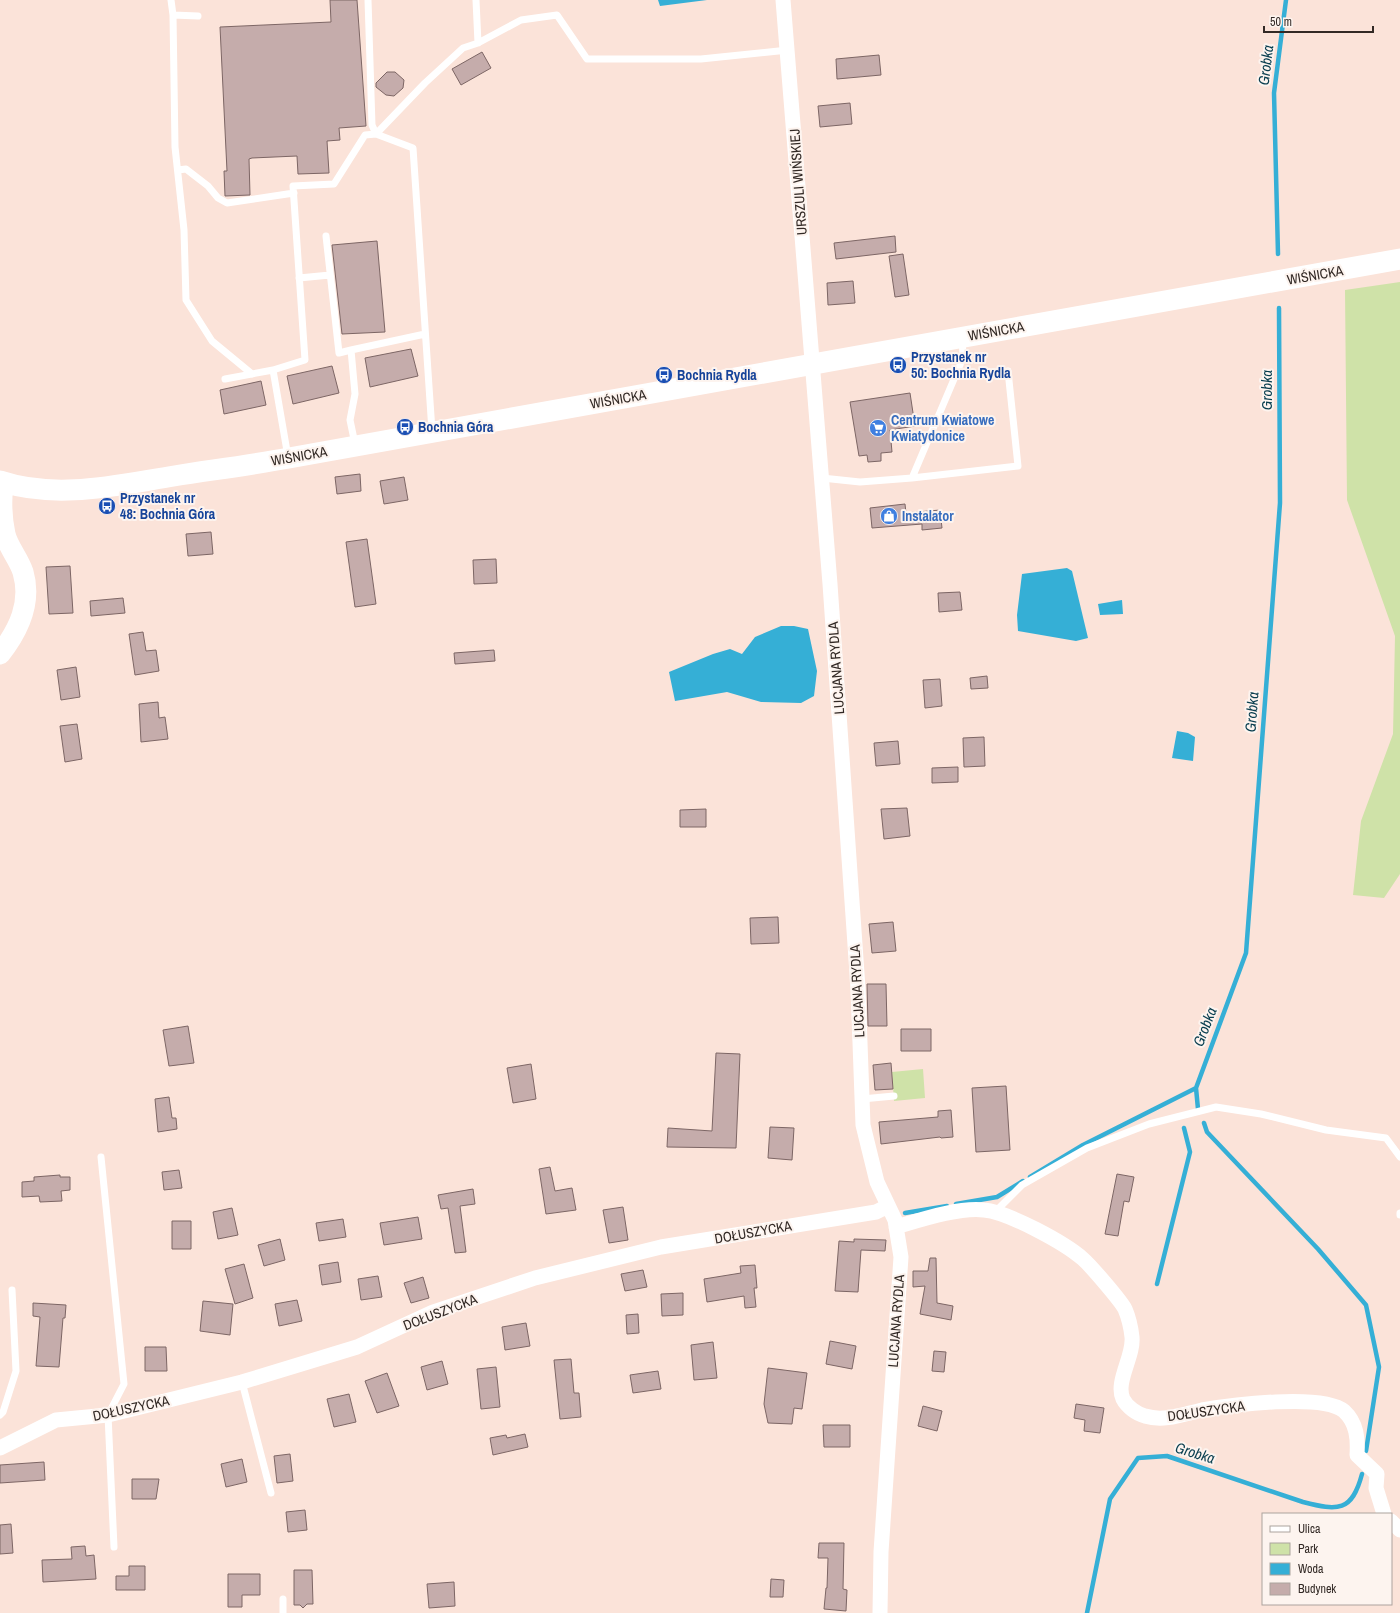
<svg xmlns="http://www.w3.org/2000/svg" width="1400" height="1613" font-family="'Archivo Narrow',sans-serif">
	<rect width="100%" height="100%" fill="#fbe3d9"/>
	<path fill="#cfe2a8" d="M1400 282V874L1384 898 1353 895 1361 821 1393 734 1395 636 1347 500 1345 290Z
		M923 1069 925 1098 894 1101 892 1072Z"/>
	<path fill="#35afd6" d="M658 0H707L660 6Z
		M1067 568 1072 571 1088 638 1076 641 1018 631 1017 615 1022 574Z
		M1122 600 1123 614 1100 615 1098 604Z
		M781 626H794L808 629 817 671 814 696 801 703 761 702 727 692 675 701 669 672 713 654 730 649 742 654 755 637Z
		M1177 731 1188 733 1195 737 1193 761 1172 758Z"/>
	<g fill="none" stroke-linecap="round" stroke-linejoin="round">
		<path stroke="#35afd6" stroke-width="4.5" d="M1278 254 1274 93 1286 0
			M1198 1109 1196 1088 1246 953 1280 503 1279 308
			M1204 1123 1207 1132 1318 1249 1366 1305 1379 1367 1366 1451
			M1030 1177 1083 1145 1196 1088
			M956 1204 997 1197 1023 1181
			M905 1213 947 1206
			M1157 1284 1190 1152 1184 1128
			M1087 1613 1110 1499 1138 1458 1167 1456 1303 1502C1338 1511 1352 1512 1362 1474"/>
	</g>
	<path fill="#c5acab" stroke="#7d6665" d="M330 0H357L366 126 339 128 340 140 327 141 329 173 298 174 297 156 252 158 249 159 250 195 225 196 224 171H227L220 27 331 22Z
		M482 52 491 68 461 85 452 69Z
		M879 55 881 75 837 79 836 59Z
		M387 72H395L404 80 403 88 394 96 386 95 376 87V83Z
		M850 103 852 124 820 127 818 106Z
		M895 236 896 252 836 259 834 243Z
		M377 241 385 332 342 334 332 245Z
		M903 254 909 295 895 297 889 256Z
		M853 281 855 303 828 305 827 283Z
		M411 349 418 376 370 387 365 358Z
		M332 366 339 393 293 404 287 376Z
		M261 381 266 405 224 414 220 390Z
		M910 393 915 426 890 430 892 452 881 453V461L868 462 867 455 859 456 850 402Z
		M360 474 361 491 337 494 335 477Z
		M404 477 408 500 384 504 380 481Z
		M905 504 906 513 940 510 942 528 922 530V524L872 528 870 508Z
		M211 532 213 554 188 556 186 534Z
		M367 539 376 604 355 607 346 542Z
		M496 559 497 583 474 584 473 560Z
		M70 566 73 613 49 614 46 567Z
		M960 592 962 610 939 612 938 593Z
		M123 598 125 613 91 616 90 601Z
		M143 632 146 651 156 650 159 671 135 675 129 634Z
		M494 650 495 661 455 664 454 653Z
		M76 667 80 697 61 700 57 670Z
		M987 676 988 688 971 689 970 678Z
		M940 679 942 706 925 708 923 680Z
		M158 702 159 718 165 717 168 739 141 742 139 704Z
		M77 724 82 759 65 762 60 726Z
		M984 737 985 766 964 767 963 738Z
		M898 741 900 764 876 766 874 743Z
		M958 767V782L932 783V768Z
		M907 808 910 836 884 839 881 809Z
		M706 809V827H680V810Z
		M778 917 779 943 751 944 750 918Z
		M893 922 896 951 872 953 869 924Z
		M867 984H886L887 1026H868Z
		M188 1026 194 1063 169 1066 163 1030Z
		M901 1029H931V1051H901Z
		M716 1053 740 1054 736 1148 667 1147 668 1128 712 1131Z
		M891 1063 893 1089 875 1090 873 1065Z
		M531 1064 536 1099 513 1103 507 1068Z
		M1006 1086 1010 1150 976 1152 972 1088Z
		M169 1097 172 1118H176L177 1129 158 1132 155 1099Z
		M951 1110 953 1137 941 1138 940 1137 881 1144 879 1122 938 1117V1111Z
		M770 1127 794 1128 792 1160 768 1158Z
		M550 1167 555 1191 572 1188 576 1210 546 1214 539 1169Z
		M179 1170 182 1188 164 1190 162 1172Z
		M1117 1174 1134 1177 1129 1202 1124 1201 1118 1236 1105 1234Z
		M60 1175V1177H70V1190L61 1191 62 1201 40 1202 39 1196 22 1197V1182L34 1181V1177Z
		M473 1189 475 1204 460 1206 466 1252 455 1253 448 1208 441 1209 438 1195Z
		M623 1207 628 1240 609 1243 603 1210Z
		M232 1208 238 1235 218 1239 213 1212Z
		M418 1217 422 1239 384 1245 380 1223Z
		M343 1219 346 1237 319 1241 316 1223Z
		M172 1221H191V1249H172Z
		M280 1239 285 1260 264 1266 258 1245Z
		M854 1239 886 1240 885 1251 861 1250 858 1292 835 1291 839 1241 854 1242Z
		M930 1258H936L937 1303 953 1306 951 1320 920 1314 925 1286 913 1287V1271H928Z
		M338 1262 341 1282 322 1285 319 1265Z
		M244 1264 253 1298 235 1304 225 1269Z
		M755 1265 757 1288H754L756 1307 745 1308 744 1296 707 1302 704 1279 741 1273 740 1266Z
		M643 1270 647 1287 625 1291 621 1274Z
		M378 1276 382 1297 361 1300 358 1279Z
		M423 1277 429 1298 411 1303 404 1283Z
		M683 1293V1315L662 1316 661 1294Z
		M297 1300 302 1321 279 1326 275 1304Z
		M203 1301 233 1304 230 1335 200 1331Z
		M33 1303 66 1305 65 1318H63L59 1367 36 1366 40 1317 33 1316Z
		M638 1314 639 1333 627 1334 626 1315Z
		M526 1323 530 1346 505 1350 502 1327Z
		M830 1341 856 1346 852 1369 826 1364Z
		M713 1342 717 1378 694 1380 691 1345Z
		M145 1347H166L167 1371H145Z
		M934 1351 946 1352 944 1372 932 1371Z
		M571 1359 574 1393H579L581 1417 560 1419 554 1360Z
		M442 1361 448 1384 427 1390 421 1367Z
		M496 1367 500 1407 481 1409 477 1369Z
		M768 1368 807 1373 802 1409 794 1408 792 1424 768 1423 764 1404Z
		M658 1371 661 1389 633 1393 630 1375Z
		M387 1373 399 1406 377 1413 365 1381Z
		M349 1394 356 1422 334 1427 327 1399Z
		M1076 1404 1104 1408 1100 1433 1084 1431 1085 1420 1074 1418Z
		M923 1406 942 1411 937 1431 918 1426Z
		M823 1425H850V1447H824Z
		M525 1434 528 1447 493 1455 490 1438 506 1435 507 1438Z
		M290 1454 293 1481 277 1483 274 1456Z
		M242 1459 247 1482 226 1487 221 1464Z
		M44 1462 45 1480 0 1483V1465Z
		M132 1479H159L156 1499H132Z
		M305 1510 307 1530 288 1532 286 1512Z
		M11 1524 13 1553 0 1554V1525Z
		M819 1543H844L843 1589 847 1590 846 1611 824 1609 826 1588H827L828 1558H818Z
		M85 1546 86 1556 94 1555 96 1579 43 1582 42 1560 72 1559 71 1547Z
		M129 1566H145V1590H116V1576H129Z
		M294 1570H312L313 1604H307L303 1608 300 1605H294Z
		M228 1574H260V1595H242V1607H228Z
		M771 1579 784 1580 783 1597H770Z
		M454 1582 455 1606 429 1608 427 1584Z"/>
	<g fill="none" stroke-linecap="round" stroke-linejoin="round">
		<path stroke="#fff" stroke-width="7" d="M171 0 173 15 175 147 184 230 186 300 212 341 252 374
			M368 0 372 125 376 134 413 148 432 431
			M476 0 478 43
			M173 15 198 16
			M178 170 186 169 208 186 218 198 227 203 294 193
			M326 236 339 353 351 350
			M299 278 330 275
			M225 379 273 370
			M355 444 350 420 355 394 351 350 425 334
			M288 457 273 370 305 360 293 186 334 184 365 135 376 134 425 83 463 48 478 43 521 20 557 15 587 59H701L788 50
			M822 478 860 482 912 478 960 365 963 355 962 339
			M912 478 1018 466 1008 371
			M862 1099 894 1096
			M101 1157 124 1384 108 1415 114 1547
			M995 1212 1022 1185 1087 1148 1149 1124 1216 1107 1261 1114 1326 1130 1386 1138 1400 1157
			M1400 1215V1213
			M242 1382 271 1493
			M0 1415 3 1412 16 1371 12 1290
			M283 1599V1613"/>
		<path stroke="#fff" stroke-width="15" d="M783 0 830 584 858 988 863 1125 877 1182 895 1220 901 1257 881 1552 880 1613
			M896 1227C920 1220 959 1207 984 1210 1008 1212 1065 1243 1083 1259 1091 1266 1121 1301 1125 1309 1128 1316 1131 1328 1132 1337 1134 1356 1115 1382 1123 1399 1127 1407 1137 1414 1145 1416 1164 1422 1184 1414 1202 1410 1231 1405 1322 1393 1344 1411 1357 1423 1358 1439 1357 1455L1377 1474 1376 1488 1384 1514
			M0 1448 56 1420 108 1415 242 1382 357 1347 433 1312 535 1278 661 1247 876 1212 888 1206
			M1391 1521 1400 1530"/>
		<path stroke="#fff" stroke-width="21" d="M0 481C57 500 117 485 174 476 212 470 251 465 289 458L1400 259
			M0 654C19 630 32 603 23 572 19 559 8 547 5 534 1 516 1 500 3 482"/>
	</g>
	<defs>
		<symbol id="bus-disc" viewBox="-11 -11 22 22"><circle r="9.5" fill="#1a4fb4" stroke="#fdf4ef"/><path d="M-5-6H5V4H4V6H2V4H-2V6H-4V4H-5ZM-3.5-4V0h7V-4ZM-3.5 1.2v1.5H-2V1.2ZM2 1.2v1.5H3.5V1.2Z" fill="#fff"/></symbol>
		<symbol id="supermarket-disc" viewBox="-11 -11 22 22"><circle r="9.5" fill="#3f7fe0" stroke="#fdf4ef"/><path d="M-6-5.5h2.5l.6 2H6L4.5 2H-2.5L-4.4-4H-6ZM-1.5 3.2a1.3 1.3 0 1 0 .1 0ZM3 3.2a1.3 1.3 0 1 0 .1 0Z" fill="#fff"/></symbol>
		<symbol id="shop-disc" viewBox="-11 -11 22 22"><circle r="9.5" fill="#3f7fe0" stroke="#fdf4ef"/><path d="M-5-2.5h2.3a2.7 3.5 0 0 1 5.4 0H5L5.5 6h-11ZM-1.5-2.5h3a1.5 2.3 0 0 0-3 0Z" fill="#fff"/></symbol>
	</defs>
	<g fill-rule="evenodd">
		<use href="#bus-disc" x="888" y="355" width="20" height="20"/>
		<use href="#bus-disc" x="654" y="365" width="20" height="20"/>
		<use href="#bus-disc" x="395" y="417" width="20" height="20"/>
		<use href="#supermarket-disc" x="868" y="418" width="20" height="20"/>
		<use href="#bus-disc" x="97" y="496" width="20" height="20"/>
		<use href="#shop-disc" x="879" y="506" width="20" height="20"/>
	</g>
	<g text-anchor="middle" stroke-width="4" stroke-linejoin="round" paint-order="stroke">
		<g font-size="14" fill="#322925" stroke="#fdf4ef">
			<text transform="translate(798 182) rotate(-94)" y="5">URSZULI WIŃSKIEJ</text>
			<text transform="translate(1315 275) rotate(-10)" y="5">WIŚNICKA</text>
			<text transform="translate(996 331) rotate(-10)" y="5">WIŚNICKA</text>
			<text transform="translate(618 399) rotate(-10)" y="5">WIŚNICKA</text>
			<text transform="translate(299 456) rotate(-10)" y="5">WIŚNICKA</text>
			<text transform="translate(836 668) rotate(-94)" y="5">LUCJANA RYDLA</text>
			<text transform="translate(857 991) rotate(-93)" y="5">LUCJANA RYDLA</text>
			<text transform="translate(753 1232) rotate(-10)" y="5">DOŁUSZYCKA</text>
			<text transform="translate(440 1312) rotate(-21)" y="5">DOŁUSZYCKA</text>
			<text transform="translate(896 1321) rotate(-86)" y="5">LUCJANA RYDLA</text>
			<text transform="translate(131 1408) rotate(-12)" y="5">DOŁUSZYCKA</text>
			<text transform="translate(1206 1411) rotate(-8)" y="5">DOŁUSZYCKA</text>
		</g>
		<g font-size="14" font-weight="bold" fill="#164399" stroke="#fdf4ef" text-anchor="start">
			<text x="911" y="362">Przystanek nr<tspan x="911" dy="16">50: Bochnia Rydla</tspan></text>
			<text x="677" y="380">Bochnia Rydla</text>
			<text x="418" y="432">Bochnia Góra</text>
			<text x="120" y="503">Przystanek nr<tspan x="120" dy="16">48: Bochnia Góra</tspan></text>
		</g>
		<g font-size="14" font-weight="bold" fill="#366cbe" stroke="#fdf4ef" text-anchor="start">
			<text x="891" y="425">Centrum Kwiatowe<tspan x="891" dy="16">Kwiatydonice</tspan></text>
			<text x="902" y="521">Instalator</text>
		</g>
		<g font-size="15" font-style="italic" fill="#093e4f" stroke="#fdf4ef">
			<text transform="translate(1266 65) rotate(-83)" y="5">Grobka</text>
			<text transform="translate(1267 390) rotate(-90)" y="5">Grobka</text>
			<text transform="translate(1252 712) rotate(-86)" y="5">Grobka</text>
			<text transform="translate(1205 1027) rotate(-69)" y="5">Grobka</text>
			<text transform="translate(1195 1453) rotate(17)" y="5">Grobka</text>
		</g>
	</g>
	<rect x="1262" y="1513" width="130" height="92" fill="#fdf4ef" stroke="#aca39e"/>
	<rect x="1270" y="1526" width="20" height="6" fill="#ffffff" stroke="#aca39e"/>
	<text x="1298" y="1533" font-size="12" fill="#322925">Ulica</text>
	<rect x="1270" y="1543" width="20" height="12" fill="#cfe2a8" stroke="#aca39e"/>
	<text x="1298" y="1553" font-size="12" fill="#322925">Park</text>
	<rect x="1270" y="1563" width="20" height="12" fill="#35afd6" stroke="#aca39e"/>
	<text x="1298" y="1573" font-size="12" fill="#322925">Woda</text>
	<rect x="1270" y="1583" width="20" height="12" fill="#c5acab" stroke="#aca39e"/>
	<text x="1298" y="1593" font-size="12" fill="#322925">Budynek</text>
	<path d="M1264 26v6h109v-6" fill="none" stroke="#322925" stroke-width="2"/>
	<text x="1270" y="26" font-size="12" fill="#322925" stroke="#fdf4ef" stroke-width="3" paint-order="stroke">50 m</text>
</svg>
